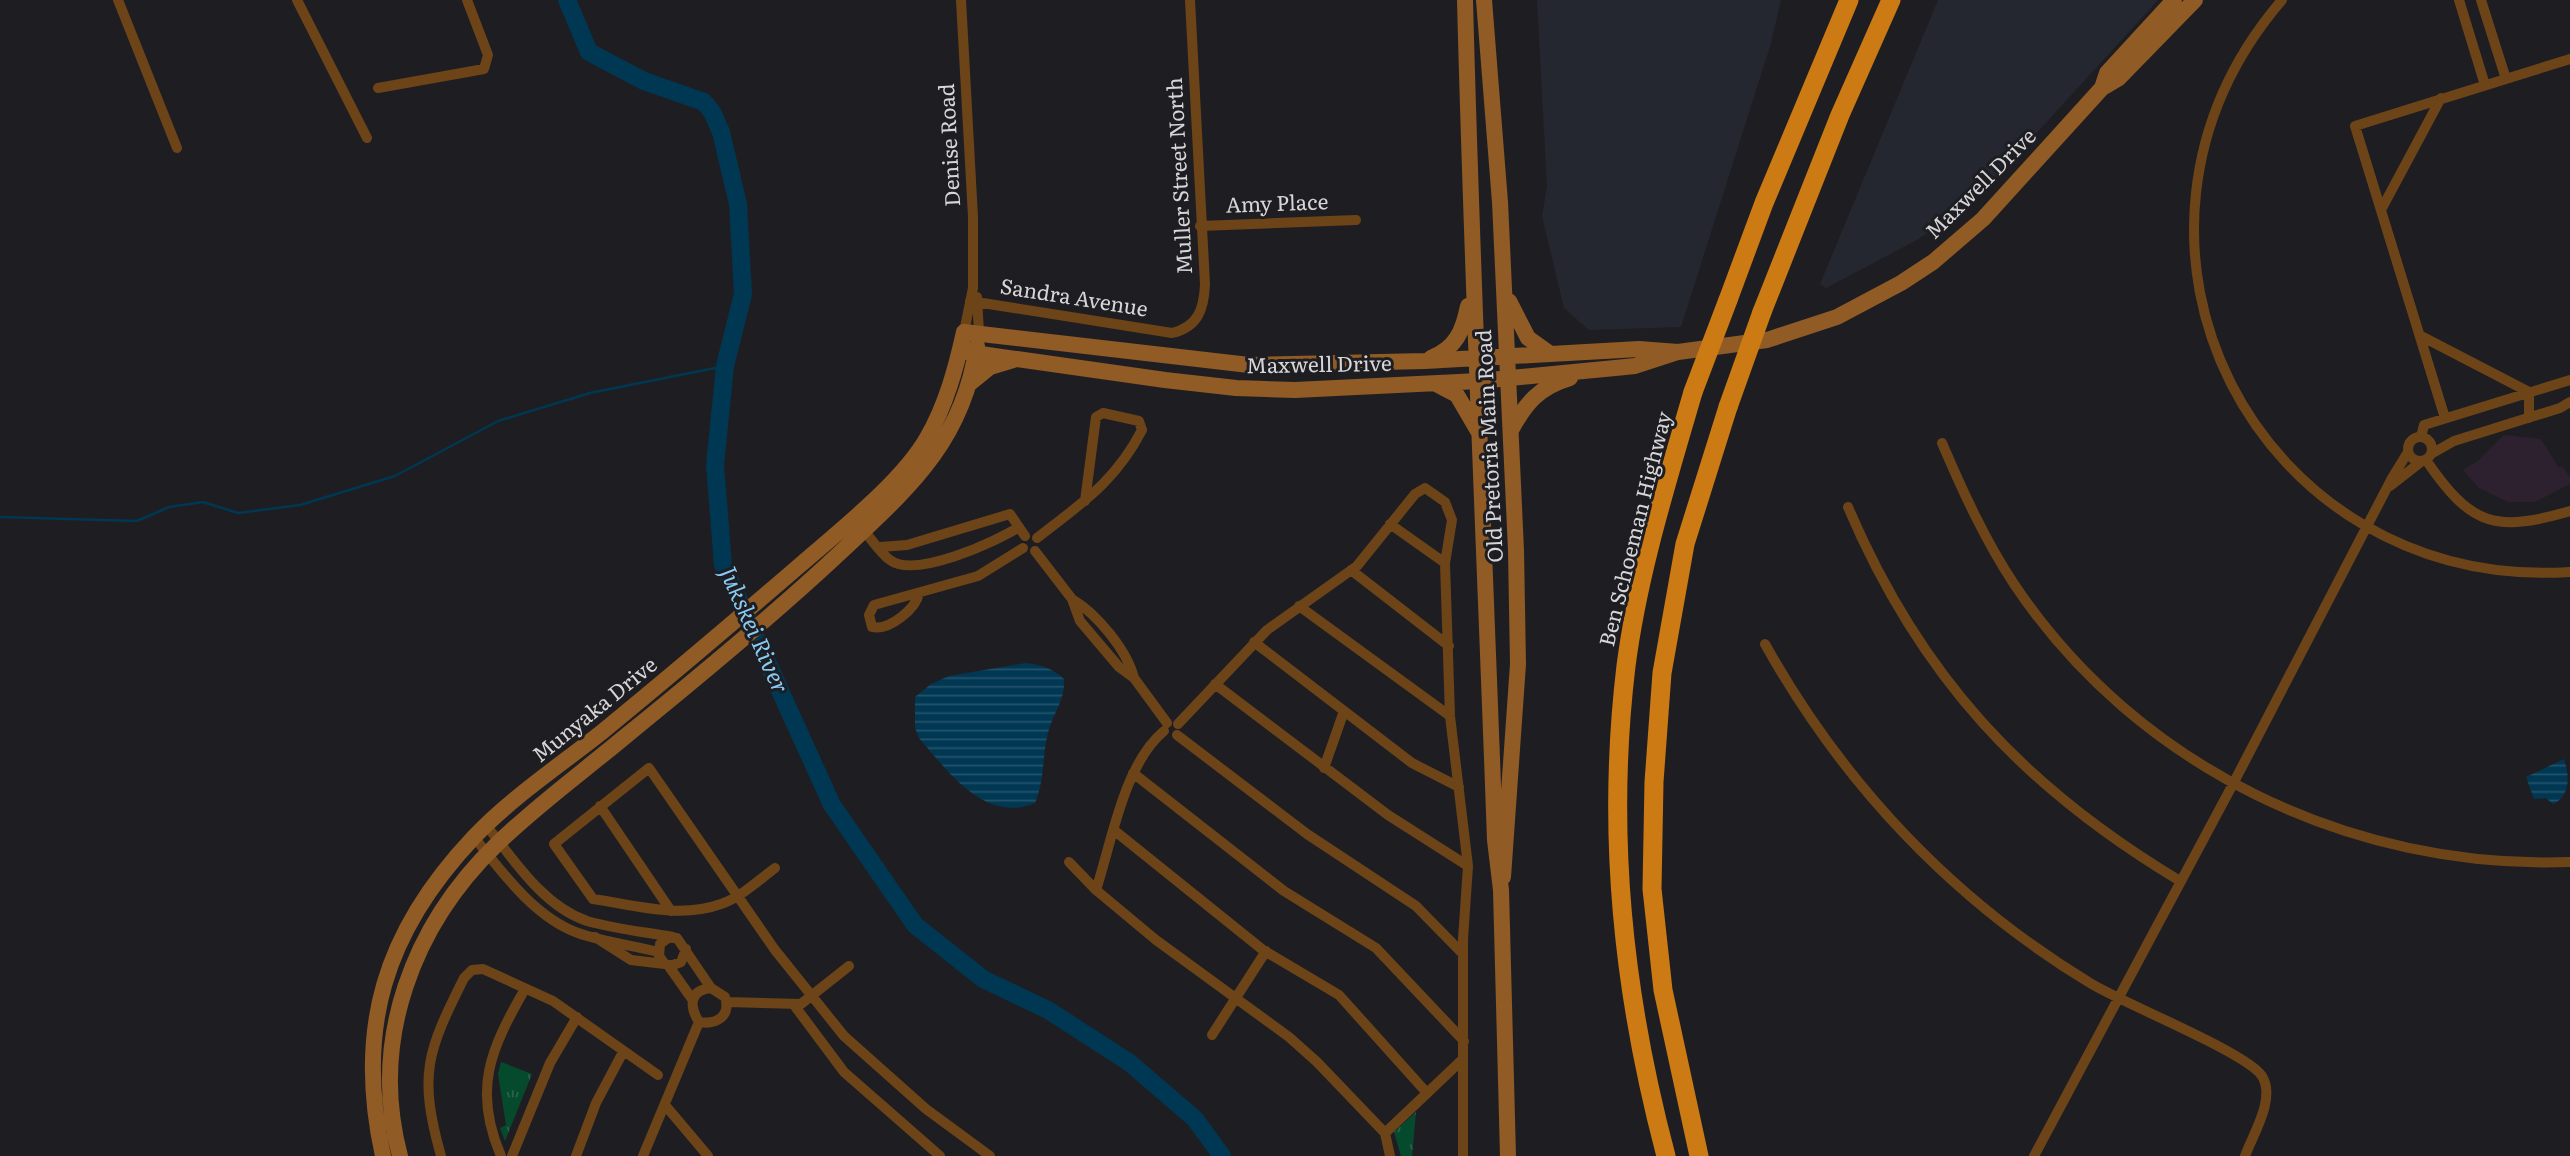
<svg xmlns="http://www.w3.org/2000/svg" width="2570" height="1156" font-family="Literata,serif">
	<defs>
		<pattern id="park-tufts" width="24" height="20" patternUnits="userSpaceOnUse" patternTransform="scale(1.75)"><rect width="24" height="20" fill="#064a2e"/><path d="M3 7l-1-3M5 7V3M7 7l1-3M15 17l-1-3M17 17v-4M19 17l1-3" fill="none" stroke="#2a634c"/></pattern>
		<pattern id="water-rules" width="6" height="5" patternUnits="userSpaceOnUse" patternTransform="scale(1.75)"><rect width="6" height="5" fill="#003752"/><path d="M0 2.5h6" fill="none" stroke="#24536a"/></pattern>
	</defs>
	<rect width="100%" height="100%" fill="#1e1e22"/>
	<path fill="#252730" d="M1537 0H1781L1771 43 1681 327 1589 330 1564 308 1542 216 1547 186Z
		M1938 0H2158L1969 207 1915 241 1826 288 1820 284Z"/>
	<path fill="#2d212f" d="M2504 435 2541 439 2559 468 2562 466 2570 477V484L2535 502H2508L2479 488 2463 470 2478 461Z"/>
	<path fill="url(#park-tufts)" d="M501 1062 532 1074 505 1141 500 1128 506 1125 498 1074Z
		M1416 1112 1412 1156H1401L1394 1132Z"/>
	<path fill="url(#water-rules)" d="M1026 663C1041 665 1053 668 1064 679 1065 696 1058 706 1052 721 1041 747 1046 778 1035 803 986 824 948 772 919 738L915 728V697L931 684 949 676Z
		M2564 759C2570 777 2570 796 2553 804L2546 798 2534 799 2526 777Z"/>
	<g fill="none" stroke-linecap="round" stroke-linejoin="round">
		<path stroke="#003752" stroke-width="2.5" d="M0 517 137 521 169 507 203 502 238 513 300 505 395 476 498 421 590 393 725 366"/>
		<path stroke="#003752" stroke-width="18" d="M567 0 589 52 644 81 704 102 712 112 721 132 738 204 743 294 725 366 715 465 723 565 832 805 915 925 983 979 1048 1010 1130 1063 1195 1119 1222 1156"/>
		<path stroke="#6d4418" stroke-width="10" d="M118 0 177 148
			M297 0 367 138
			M961 0 973 217V288L964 332
			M2282 0C2076 240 2256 592 2570 572
			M2459 0 2485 85
			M2481 0 2506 79
			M378 88 484 69 488 55 467 0
			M2381 210 2441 98
			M1200 226 1356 220
			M977 297 979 333
			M970 301 1172 333C1198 327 1204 309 1205 284L1190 0
			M2421 336 2529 392V418
			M2445 418 2355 126 2570 59
			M2421 437 2424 425 2570 380
			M2408 449a12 12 0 1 1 24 0a12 12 0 1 1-24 0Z
			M1942 443C1963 492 1985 540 2014 584 2137 768 2352 870 2570 862
			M2431 454 2454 441 2560 408 2570 402
			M2426 460C2471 526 2495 533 2570 511
			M2390 486 2422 461
			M1848 507C1920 676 2023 787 2180 881
			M1390 524 1445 563
			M861 527C870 537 880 553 890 560 915 579 995 542 1019 527
			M1037 538C1082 503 1115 482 1142 430L1139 421 1103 413 1096 417 1085 501
			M880 547 907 545 1010 514 1025 536
			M1035 551 1072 599 1080 621 1119 667 1134 678 1167 723
			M1351 570 1449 646
			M919 593C916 609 889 631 872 627L869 615 874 605 978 576 1023 548
			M1072 599C1097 614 1127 650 1134 678
			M1299 606 1450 716
			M1254 642 1412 763 1459 787
			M1765 644C1843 784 1953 900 2090 983 2124 1004 2246 1052 2262 1076 2276 1099 2253 1134 2245 1156
			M1215 684 1388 815 1468 866
			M1178 724 1267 630 1357 566 1415 494 1425 488 1445 502 1452 520 1445 563 1450 716 1468 866 1463 939V1059L1385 1133
			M1177 735 1307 834 1416 906 1463 954
			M1324 768 1344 711
			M1133 773 1284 891 1376 948 1464 1041
			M600 806 671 911
			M486 825C514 860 543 906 587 921 615 929 645 932 673 937
			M1115 831 1263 950 1339 995 1427 1093
			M474 837C502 872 534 917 578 933 603 942 632 945 658 952
			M1069 862 1096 890 1156 940 1289 1037 1317 1062 1385 1133 1390 1156
			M775 868C759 880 741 897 721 904 680 919 635 905 593 899L554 844 649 768 775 950 844 1036 926 1109 990 1156
			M1096 890C1112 841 1124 764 1164 731
			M595 937 631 960 673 965 681 962 686 949
			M664 963 659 956 660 944 668 938H677L711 988 725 997C731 1016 717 1025 699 1022 690 1008 688 990 711 988
			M668 965 692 999
			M727 1002 801 1004 849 966
			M794 1005 844 1072 940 1156
			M1212 1035 1266 951
			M665 1105 708 1156
			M441 1156C418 1074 427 1052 464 978L472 970 483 969 553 1001 658 1075
			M501 1156C472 1089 491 1048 525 989
			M512 1156 550 1063 577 1017
			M576 1156 596 1103 623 1052
			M643 1156 699 1022
			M1463 1156V1059
			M2034 1156 2233 784 2392 478 2408 452"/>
		<path stroke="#905b25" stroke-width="16" d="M1465 0C1472 280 1485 560 1495 840L1501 890 1508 1156
			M1484 0 1500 202 1516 550 1518 664 1503 877
			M2102 88 2107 73 2174 0
			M1509 301 1528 338 1549 353
			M960 351 1165 380 1236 388 1295 390 1479 381 1615 368 1635 366 1678 352 1767 340 1837 317 1901 283 1933 262 1983 219 2102 88 2119 78 2195 0
			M1431 358C1456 348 1463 331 1468 306
			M969 384 990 367 1013 360
			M1436 384 1457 395 1478 431
			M1511 430C1526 403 1539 387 1570 378
			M383 1156C355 1029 384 932 474 837 511 798 559 766 602 732 668 678 734 622 799 566 838 532 902 482 927 438 946 405 956 368 964 332L1249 365 1425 361 1639 349 1678 352
			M400 1156C369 1040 413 925 497 844 537 805 584 771 627 735 701 675 775 614 844 549 910 487 963 441 977 346"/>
		<path stroke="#cc7a14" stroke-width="19" d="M1728 300 1764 203 1849 0
			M1762 312 1840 115 1891 0
			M1666 1156C1623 994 1606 833 1626 666 1638 573 1667 482 1693 392
			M1699 1156 1663 990 1652 889 1654 782 1662 673 1685 544 1728 407"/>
		<path stroke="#cc7a14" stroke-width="19" d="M1693 392 1728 300
			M1728 407 1762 312"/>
	</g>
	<g text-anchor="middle" stroke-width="6" stroke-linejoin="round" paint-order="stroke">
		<g font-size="21" fill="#d6d6d9" stroke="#1e1e22">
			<text transform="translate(950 145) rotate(-93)" y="7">Denise Road</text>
			<text transform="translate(1180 176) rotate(-93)" y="7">Muller Street North</text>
			<text transform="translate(1981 184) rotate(-45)" y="7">Maxwell Drive</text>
			<text transform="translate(1277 204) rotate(-2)" y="7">Amy Place</text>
			<text transform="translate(1074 298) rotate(9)" y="7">Sandra Avenue</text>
			<text transform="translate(1319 365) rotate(-1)" y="7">Maxwell Drive</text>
			<text transform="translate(1490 446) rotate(-93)" y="7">Old Pretoria Main Road</text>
			<text transform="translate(1636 529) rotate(-76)" y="7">Ben Schoeman Highway</text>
			<text transform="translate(595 710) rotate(-39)" y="7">Munyaka Drive</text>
		</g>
		<g font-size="23" font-style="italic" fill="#89cbf5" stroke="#1e1e22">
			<text transform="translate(754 630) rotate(66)" y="8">Jukskei River</text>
		</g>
	</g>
</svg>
